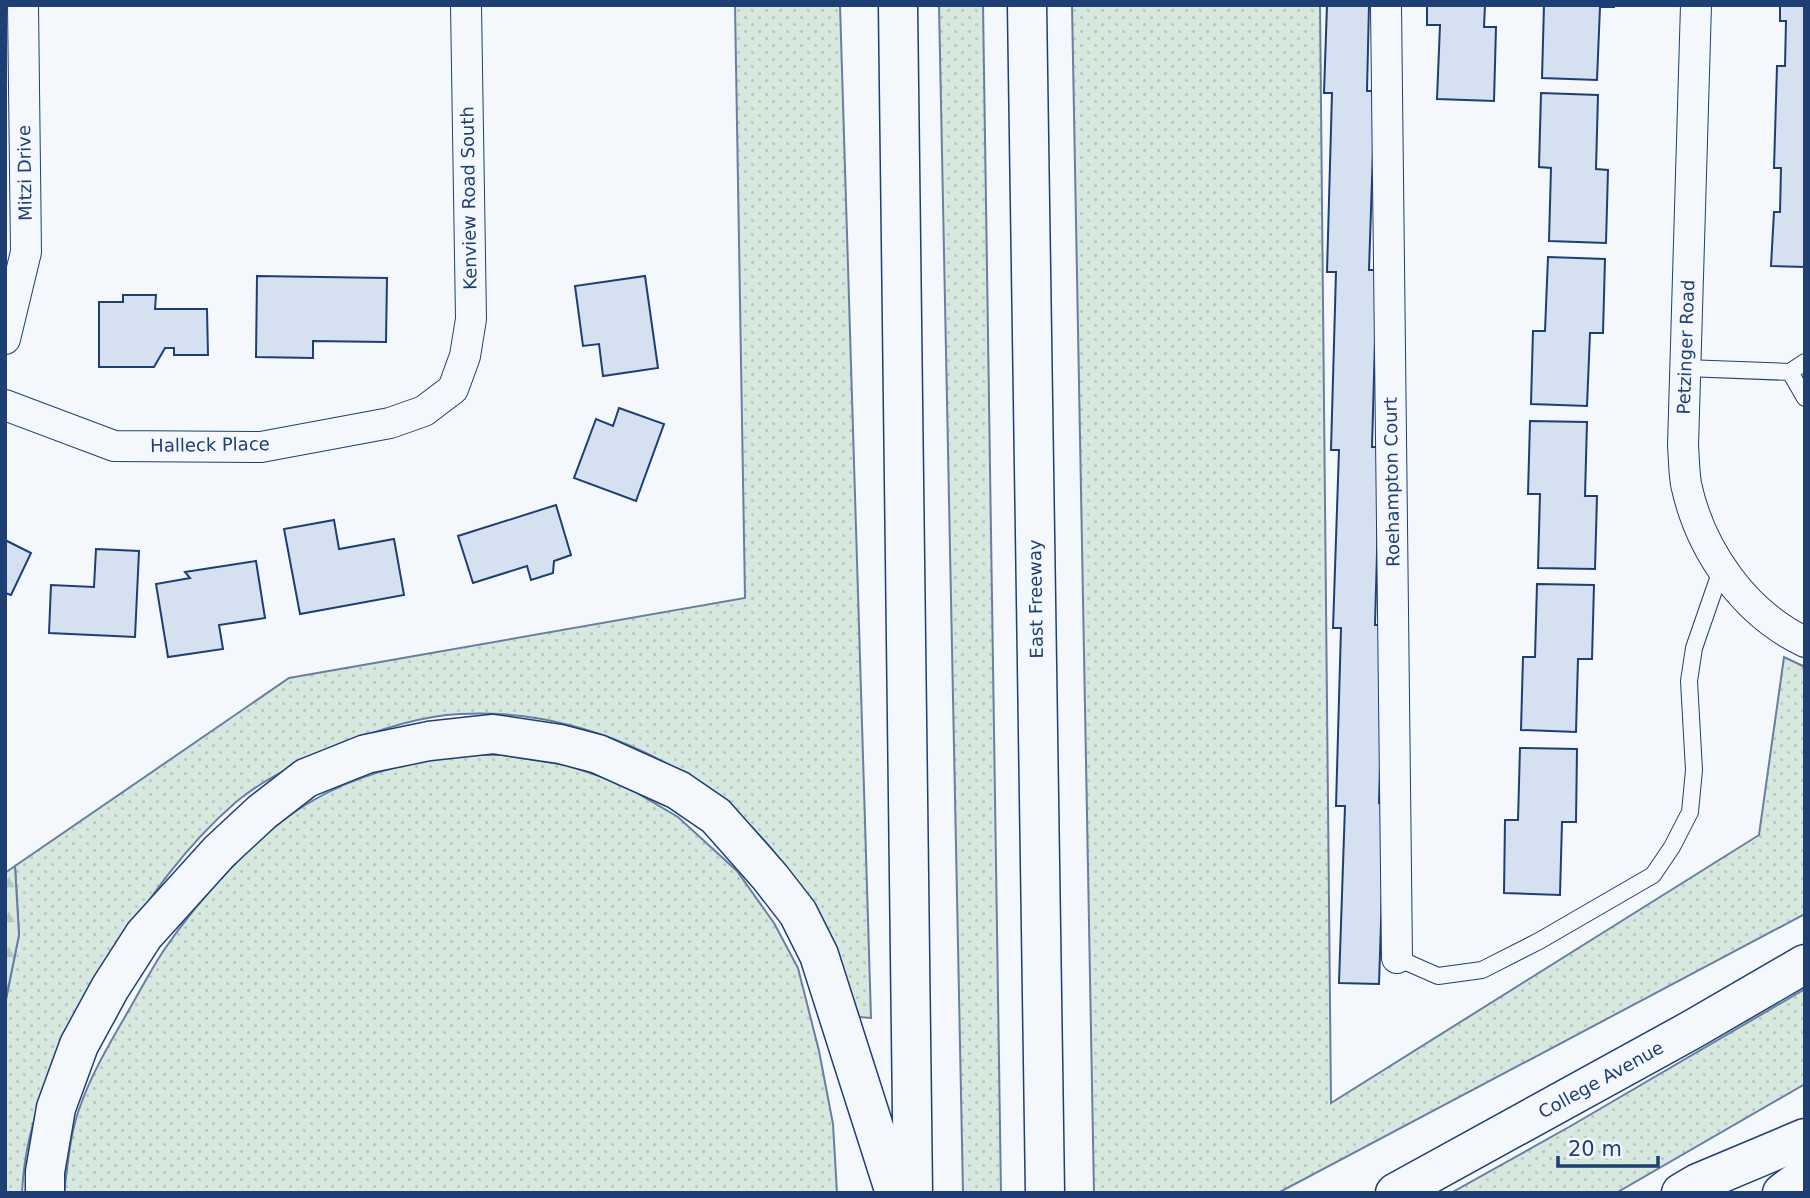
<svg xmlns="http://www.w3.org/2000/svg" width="1810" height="1198" font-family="'DejaVu Sans',sans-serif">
	<defs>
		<pattern id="grass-dots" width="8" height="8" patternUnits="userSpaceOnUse" patternTransform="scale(1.75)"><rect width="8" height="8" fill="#d7e8df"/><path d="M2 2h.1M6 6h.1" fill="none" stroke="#b8c8c3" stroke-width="1.8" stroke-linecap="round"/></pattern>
		<pattern id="forest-firs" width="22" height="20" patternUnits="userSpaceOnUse" patternTransform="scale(1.75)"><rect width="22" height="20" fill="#d7e8df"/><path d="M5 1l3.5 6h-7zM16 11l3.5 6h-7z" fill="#b8c8c3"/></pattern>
	</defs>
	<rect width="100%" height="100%" fill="#f4f7fb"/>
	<path fill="url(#grass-dots)" stroke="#687fa3" stroke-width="2" d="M735 5H840L871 1018 859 1017C833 959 812 896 770 847 696 760 574 708 460 714 416 716 368 733 328 750 296 764 264 779 236 802 183 848 141 907 107 968 65 1043 26 1104 22 1193H5V1004L19 935 15 866 289 678 745 598Z
		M939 5H983L1001 1193H963Z
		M1072 5H1320L1331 1103 1759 835 1784 657 1805 667V914L1278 1193H1094Z
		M448 755H502L566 765 620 783 678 817 737 871 774 923 798 968 819 1051 833 1124 837 1193H64C68 1163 70 1132 81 1104 92 1073 110 1043 126 1015 139 993 150 971 164 950 198 900 259 831 312 801 354 776 401 765 448 755Z
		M1805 989V1084L1616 1193H1451L1569 1127Z"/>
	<path fill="url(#forest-firs)" stroke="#687fa3" stroke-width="2" d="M15 866 19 935 5 1004V873Z"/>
	<path fill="#d5e0f0" stroke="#1d3f73" stroke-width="2" d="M1327 5H1369L1367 91H1375L1369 270H1377L1372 447H1380L1375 625H1384L1379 803 1385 802 1379 984 1339 983 1345 806H1336L1341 628H1333L1339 450H1331L1336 272H1327L1332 93H1324Z
		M1427 5H1485L1484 27H1496L1494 101 1437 99 1440 25H1427Z
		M1544 5H1614V7H1600L1597 80 1542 78Z
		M1780 5H1805V267L1771 266 1774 212H1780L1781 168H1774L1777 66H1785L1786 21H1780Z
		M1541 93 1598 95 1596 169 1608 170 1606 243 1549 241 1551 168 1539 167Z
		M1548 257 1605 259 1603 333H1590L1587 406 1531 404 1533 331H1545Z
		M257 276 387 278 386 342 313 341V358L256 357Z
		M645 276 658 368 603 376 599 344 583 346 575 286Z
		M123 295H156L155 309H207L208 355H174V348H165L154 367H99V302H123Z
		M619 408 664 424 636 501 574 478 596 419 613 426Z
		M1530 421 1587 422 1585 496H1597L1595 569 1538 568 1540 494H1528Z
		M556 505 571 555 554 561 553 573 531 580 527 566 473 583 458 536Z
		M334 520 339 549 394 539 404 595 300 614 284 529Z
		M5 540 31 553 11 595 5 593Z
		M96 549 139 551 135 637 49 633 51 585 94 587Z
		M256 561 265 618 219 625 223 649 168 657 156 584 190 578 185 572Z
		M1537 584 1594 585 1592 659H1578L1576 732 1521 730 1523 657H1535Z
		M1520 748 1577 749 1576 822H1562L1560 895 1504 893 1505 820H1518Z"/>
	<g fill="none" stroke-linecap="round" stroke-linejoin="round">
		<defs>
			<path id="service" d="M1805 362 1790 372 1805 398
				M1685 368 1790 372
				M1397 958 1438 976 1482 970 1539 941 1653 875 1672 847 1690 812 1694 770 1689 681 1694 648 1721 570"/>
			<path id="minor" d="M1386 5 1397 958
				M1696 5 1683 446C1684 458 1684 472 1686 484 1700 550 1744 613 1805 642
				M5 339 26 252 23 5
				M5 405 114 446 261 447 390 423 424 411 453 389 465 356 471 319 466 5"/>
			<path id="primary" d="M1681 1193 1698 1183 1805 1138"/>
			<path id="trunk" d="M1395 1193 1693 1029 1805 964"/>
			<path id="motorway" d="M898 5 913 1193
				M1027 5 1045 1193
				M45 1193V1172L56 1108 79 1045 110 988 144 935 219 852 262 812 306 778 366 754 429 741 493 734 560 744 598 754 678 790 716 816 770 877 798 913 819 955 895 1193
				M1782 1193 1805 1176"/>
		</defs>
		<use href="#service" stroke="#1d3f73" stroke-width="18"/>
		<use href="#minor" stroke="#1d3f73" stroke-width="32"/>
		<use href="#primary" stroke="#1d3f73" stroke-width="41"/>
		<use href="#trunk" stroke="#1d3f73" stroke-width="41"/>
		<use href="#motorway" stroke="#1d3f73" stroke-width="41"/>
		<use href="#service" stroke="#f4f7fb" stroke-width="16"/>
		<use href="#minor" stroke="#f4f7fb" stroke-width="30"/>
		<use href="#primary" stroke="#f4f7fb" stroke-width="38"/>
		<use href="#trunk" stroke="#f4f7fb" stroke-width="38"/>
		<use href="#motorway" stroke="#f4f7fb" stroke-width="38"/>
	</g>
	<g text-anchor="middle" stroke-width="5" stroke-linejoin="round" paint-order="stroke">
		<g font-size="18" fill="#1d3f73" stroke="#f4f7fb">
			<text transform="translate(25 173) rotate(-91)" y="6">Mitzi Drive</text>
			<text transform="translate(469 198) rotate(-91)" y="6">Kenview Road South</text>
			<text transform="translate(1686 347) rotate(-88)" y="6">Petzinger Road</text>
			<text transform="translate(210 445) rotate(-1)" y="6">Halleck Place</text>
			<text transform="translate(1392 482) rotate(-91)" y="6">Roehampton Court</text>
			<text transform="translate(1036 599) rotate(-91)" y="6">East Freeway</text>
			<text transform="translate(1601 1080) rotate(-29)" y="6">College Avenue</text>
		</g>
	</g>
	<rect width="1810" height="1198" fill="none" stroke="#1d3f73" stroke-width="14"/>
	<path d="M1558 1156v10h100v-10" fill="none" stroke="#1d3f73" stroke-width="3.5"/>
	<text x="1568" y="1156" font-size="21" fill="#1d3f73" stroke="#f4f7fb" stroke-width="5" paint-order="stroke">20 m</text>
</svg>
